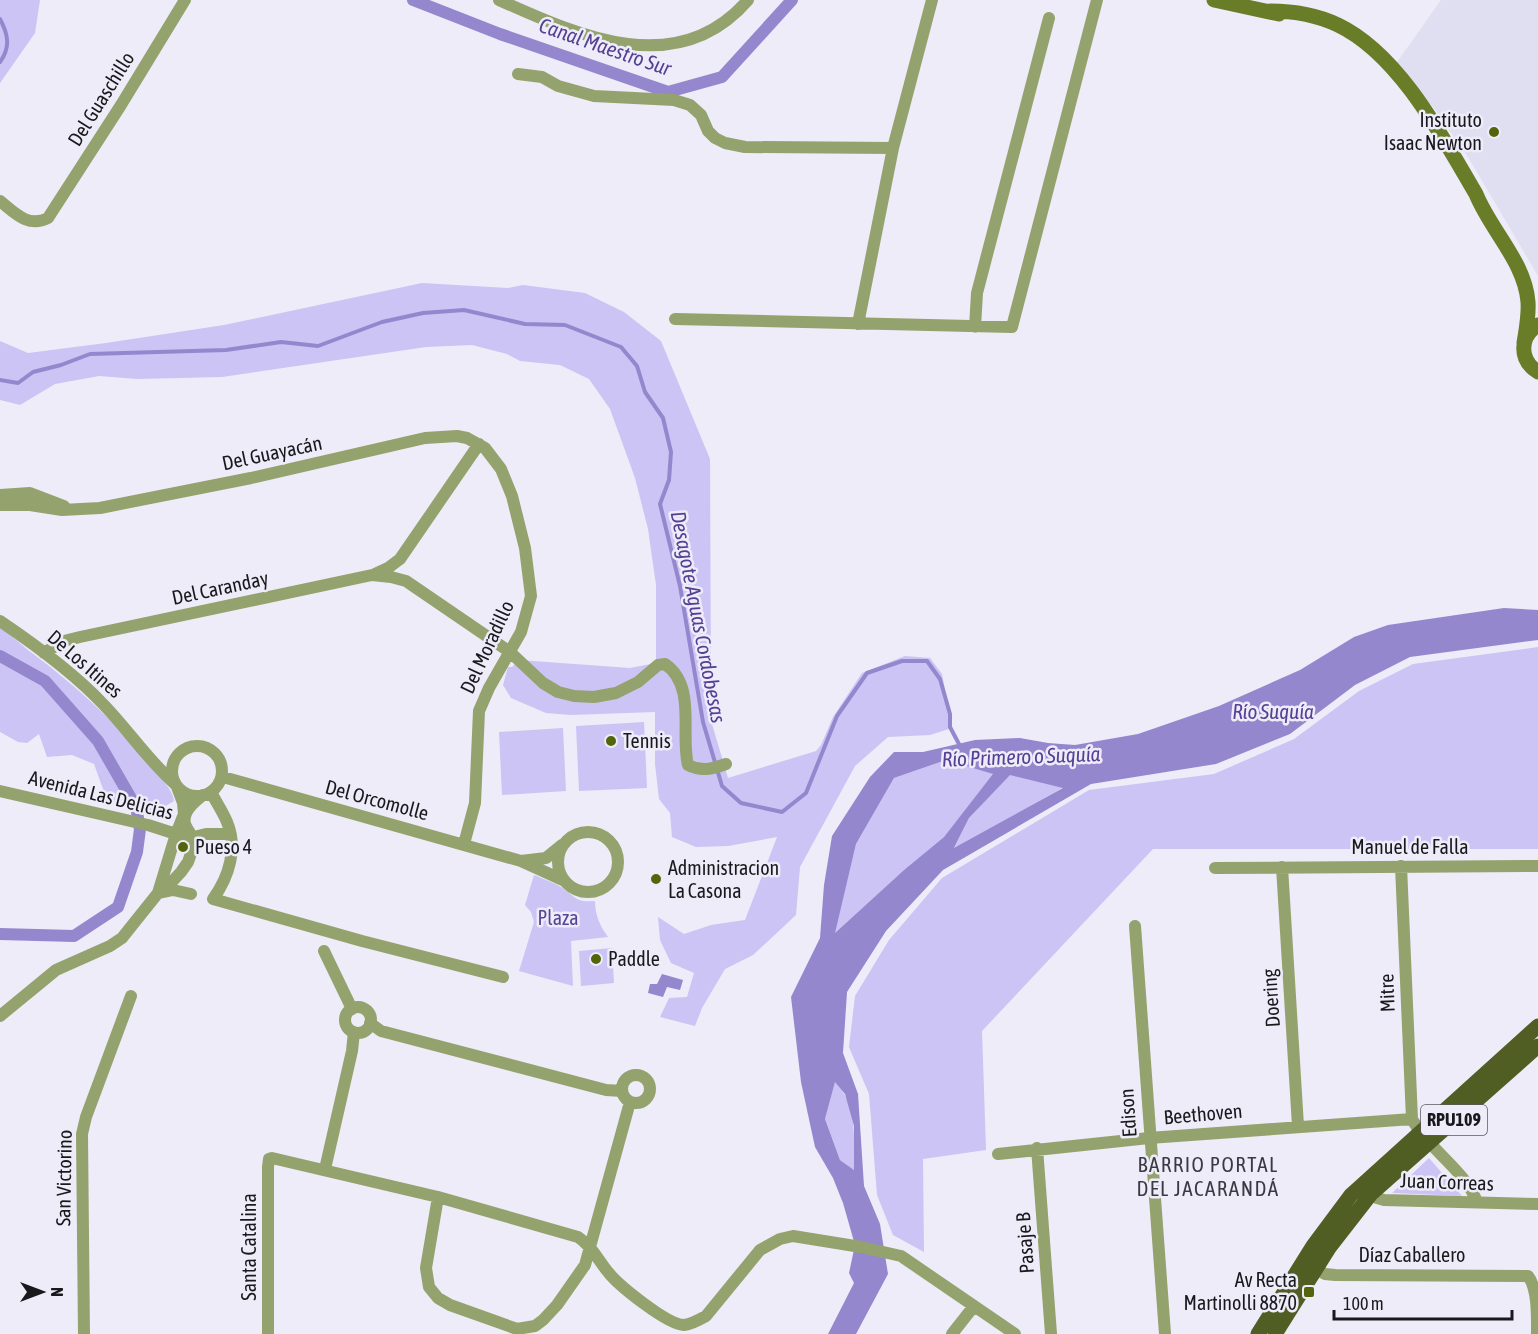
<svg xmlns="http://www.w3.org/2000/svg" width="1538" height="1334" font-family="'Asap Condensed',sans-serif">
	<rect width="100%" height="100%" fill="#edecf8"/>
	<path fill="#e0def1" d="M1441 0H1538V276L1468 157 1434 108 1395 65Z"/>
	<path fill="#cbc4f5" d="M0 0H40L35 33 0 83Z
		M422 283 508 288 523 285 585 293 624 312 661 341 710 459 711 692 704 697 728 778 816 751 821 745 833 717 862 673 905 656 930 658 942 674 952 728 930 735 888 737 855 766 800 867 796 915 753 955 725 969 702 1008 695 1026 660 1017 669 998 687 997 694 973 671 963 660 940 658 917 684 934 711 925 745 920 777 837 728 846 696 847 672 837 670 813 659 799 655 764V712L571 715 546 713 511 698 503 685 508 667H512L519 660 630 668 656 663V585L648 529 635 478 610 409 589 379 560 365 520 361 507 354 472 345 426 347 222 377 137 379 99 376 55 384 20 405 0 400V341L28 353 106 343 224 325Z
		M0 627C12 635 21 645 32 653 79 688 122 728 158 774 164 782 173 791 174 801L152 814 108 803 94 764 72 755 47 757 39 734 27 743 18 742 0 732Z
		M1538 647V849H1153L982 1031 986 1150 923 1159 924 1252 893 1235 877 1195 869 1094 849 1047 855 996 889 940 942 878 1089 790 1214 774 1294 739 1359 691 1413 664Z
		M644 722 647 788 579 791 576 726Z
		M563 728 566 791 502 795 499 732Z
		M946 760 994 774 944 837 904 870 834 934 856 844 894 778Z
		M1010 774 1064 787 954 849 969 818Z
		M534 875C543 879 553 882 561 887 575 896 575 903 595 901 595 915 600 926 608 937L571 941 573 986 519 971 534 922 531 912 525 905Z
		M612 948 614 983 581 986 579 951Z
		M835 1081C858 1107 854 1138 854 1170L840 1160 825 1119Z
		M1429 1158 1462 1196 1392 1193Z"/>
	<path fill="#9487ce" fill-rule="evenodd" d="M1504 608 1538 610V640L1410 657 1355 685 1290 734 1216 764 1091 784 943 870 886 931 847 992 843 1053 858 1094 864 1186 880 1224 888 1274 856 1334H828L854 1283 849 1273 855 1245 843 1203 833 1178 815 1147 801 1082 791 997 820 938 824 885 832 836 870 777 894 752H923L975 740 1020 738 1048 743 1075 745 1138 734 1219 706 1300 670 1354 637 1388 625ZM946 760 993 774 944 837 904 870 835 933 856 844 894 778ZM1010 775 1063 788 954 848 969 818ZM835 1082 845 1094 854 1126V1170L840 1160 825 1119Z
		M662 974 683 980 680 990 667 987 663 997 648 993 650 984H657Z"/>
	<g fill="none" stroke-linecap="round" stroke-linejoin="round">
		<path stroke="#9487ce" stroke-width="4" d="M0 19C8 34 11 47 0 62
			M0 380 18 383 33 372 61 365 90 354 226 350 281 342 318 346 382 322 423 313 464 310 525 324 565 325 621 347 637 366 645 392 663 418 671 452 669 480 660 504 680 586 703 722 722 786 741 803 782 812 806 793 837 716 867 673 902 661H927L940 679 950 714V727L960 746"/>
		<path stroke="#9487ce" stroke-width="12" d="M413 0 500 34 668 92 722 77 792 0
			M0 656 45 681 98 741 136 807 140 829 137 852 118 907 74 936 0 934"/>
		<path stroke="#94a26e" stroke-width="12" d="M499 0C579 36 678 81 748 0
			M518 74 542 77 558 86 594 96 674 100 690 105 701 115 708 131 715 138 725 143 745 147 893 148
			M0 201C15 213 28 228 48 218L121 105 185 0
			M675 319 1012 327 1097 0
			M858 324 893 148 932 0
			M975 327 977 293 1049 18
			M0 495 30 493 64 506
			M0 505H30L62 510 100 508 251 478 425 438 457 436 467 438 485 448 501 469 512 496 525 548 531 596 521 632 489 688 479 711 475 803 464 844
			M375 574 388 568 400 559 479 444
			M0 621C37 646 74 673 104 705 129 731 148 760 175 784
			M44 653 64 641 80 637 372 575 391 577 406 581 510 652 543 683 558 692 574 696 594 697 616 693 638 682 658 665 665 664C697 686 680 734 688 765 701 772 712 769 726 764
			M172 771a25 25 0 1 1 50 0a25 25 0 1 1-50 0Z
			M223 777 521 861
			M0 791 148 825 176 834 194 837 206 834H230
			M211 792C216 802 223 812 227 822 238 848 229 877 213 899L362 941 503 977
			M558 862a30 30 0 1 1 60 0a30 30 0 1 1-60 0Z
			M562 845 546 858 521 861 565 881
			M1401 866 1412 1119C1429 1150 1465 1170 1477 1202
			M1282 867 1298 1126
			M1215 868 1538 866
			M158 893 176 834 184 814 183 803 177 787
			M159 893 173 890 191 894
			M1135 926 1165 1334
			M324 951 352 1009
			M345 1020a13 13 0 1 1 26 0a13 13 0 1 1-26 0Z
			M0 1016 56 970 110 946 122 938 158 893 169 885 181 872 188 862 195 842C193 836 187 830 185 824 182 812 194 802 203 795
			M370 1023 381 1031 606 1090 622 1091
			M622 1089a14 14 0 1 1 28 0a14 14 0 1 1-28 0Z
			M1037 1148 1051 1334
			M998 1154 1149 1138 1412 1119
			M325 1169 352 1051 354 1032
			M1365 1190 1377 1198 1384 1200 1538 1204
			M438 1197 426 1268 429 1287 438 1298 450 1305 517 1329 535 1326 543 1320 557 1305 585 1265 630 1102
			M1308 1265 1325 1274 1335 1275 1528 1276C1538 1289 1537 1316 1537 1334
			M84 1334 82 1134 86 1117 131 996
			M268 1334V1167L269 1159 272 1158 438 1197 578 1237C592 1246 598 1260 608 1272 619 1286 668 1325 684 1325 692 1324 699 1320 706 1316L760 1250 780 1239 793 1236 861 1247 901 1256 1015 1334
			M952 1334 974 1306"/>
		<path stroke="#697d28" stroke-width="15" d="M1214 0 1279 14
			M1270 11C1293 11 1317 15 1338 25 1399 54 1443 138 1476 194 1491 231 1525 262 1528 302 1529 316 1526 330 1524 343
			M1538 325C1519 337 1519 360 1538 372"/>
		<path stroke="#505e24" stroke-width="15" d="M1258 1334 1313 1246 1351 1195 1538 1026
			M1275 1334 1329 1248 1371 1194 1538 1046"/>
	</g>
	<g fill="#52640c" stroke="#edecf8" stroke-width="2">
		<circle cx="1494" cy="132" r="6"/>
		<circle cx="611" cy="741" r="6"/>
		<circle cx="183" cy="847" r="6"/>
		<circle cx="656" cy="879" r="6"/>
		<circle cx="596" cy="959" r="6"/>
		<rect x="1303" y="1286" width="12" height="12" rx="3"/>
	</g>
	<g text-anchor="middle" stroke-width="5" stroke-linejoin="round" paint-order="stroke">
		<rect fill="#edecf8" stroke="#59585f" stroke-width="1.5" x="1421" y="1105" width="66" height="30" rx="4.5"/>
		<g font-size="18" font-weight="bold" fill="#19191d">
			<text x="1454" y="1126">RPU109</text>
		</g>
		<g font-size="20" fill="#19191d" stroke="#edecf8">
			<text transform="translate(101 99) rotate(-58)" y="7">Del Guaschillo</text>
			<text transform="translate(272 453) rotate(-12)" y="7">Del Guayacán</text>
			<text transform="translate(220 588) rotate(-12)" y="7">Del Caranday</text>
			<text transform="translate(487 647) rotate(-65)" y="7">Del Moradillo</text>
			<text transform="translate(85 664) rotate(41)" y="7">De Los Itines</text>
			<text transform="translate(101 795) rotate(14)" y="7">Avenida Las Delicias</text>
			<text transform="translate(377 800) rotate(15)" y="7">Del Orcomolle</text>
			<text x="1410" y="854">Manuel de Falla</text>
			<text transform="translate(1387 993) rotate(-92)" y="7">Mitre</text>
			<text transform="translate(1271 998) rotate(-94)" y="7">Doering</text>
			<text transform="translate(1128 1113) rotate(-94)" y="7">Edison</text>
			<text transform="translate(1203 1114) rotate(-5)" y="7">Beethoven</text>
			<text transform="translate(64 1178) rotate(-89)" y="7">San Victorino</text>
			<text transform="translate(1447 1182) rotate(2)" y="7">Juan Correas</text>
			<text transform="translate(1025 1243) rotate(-94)" y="7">Pasaje B</text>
			<text transform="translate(249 1247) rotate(-90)" y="7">Santa Catalina</text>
			<text x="1412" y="1262">Díaz Caballero</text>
		</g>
		<g font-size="20" fill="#19191d" stroke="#edecf8" text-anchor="start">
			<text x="1482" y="127" text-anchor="end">Instituto<tspan x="1482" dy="23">Isaac Newton</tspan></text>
			<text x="623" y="748">Tennis</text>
			<text x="195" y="854">Pueso 4</text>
			<text x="668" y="875">Administracion<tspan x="668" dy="23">La Casona</tspan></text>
			<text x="608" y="966">Paddle</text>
			<text x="1297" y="1287" text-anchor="end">Av Recta<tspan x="1297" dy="23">Martinolli 8870</tspan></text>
		</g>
		<g font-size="20" fill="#584398" stroke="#edecf8">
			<text x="558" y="925">Plaza</text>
		</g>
		<g font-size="21" font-style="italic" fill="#564095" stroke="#edecf8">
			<text transform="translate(605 47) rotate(19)" y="7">Canal Maestro Sur</text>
			<text transform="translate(698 617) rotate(79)" y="7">Desagote Aguas Cordobesas</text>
			<text x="1273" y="719">Río Suquía</text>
			<text transform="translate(1021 757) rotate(-2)" y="7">Río Primero o Suquía</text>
		</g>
		<g font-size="21" letter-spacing="1.5" fill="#3b3a44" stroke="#edecf8">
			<text x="1208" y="1172">BARRIO PORTAL<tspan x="1208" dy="24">DEL JACARANDÁ</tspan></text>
		</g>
	</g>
	<g transform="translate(42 1292) rotate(90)" stroke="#edecf8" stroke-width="4.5" paint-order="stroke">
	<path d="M0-4.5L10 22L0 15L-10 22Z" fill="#19191d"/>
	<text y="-9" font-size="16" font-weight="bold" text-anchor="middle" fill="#19191d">N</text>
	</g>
	<path d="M1334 1310v9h178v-9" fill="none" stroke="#19191d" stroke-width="3"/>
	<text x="1343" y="1310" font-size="18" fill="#19191d" stroke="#edecf8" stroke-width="4.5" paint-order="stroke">100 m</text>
</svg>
